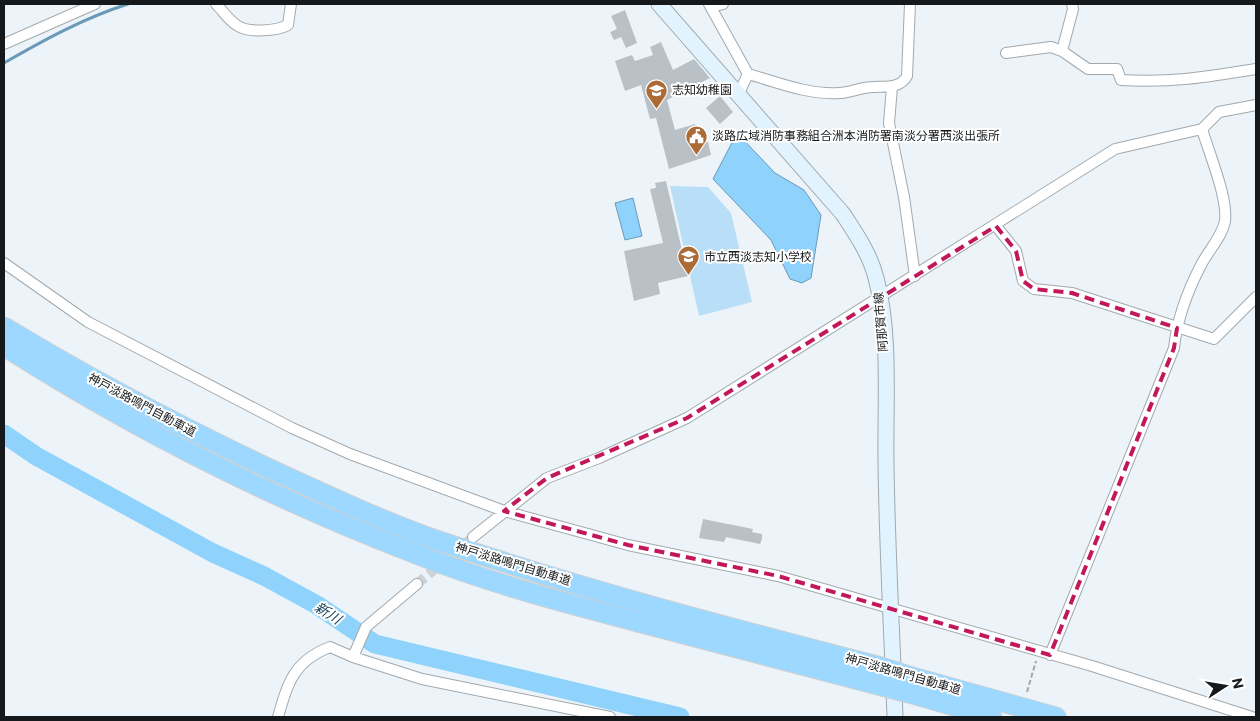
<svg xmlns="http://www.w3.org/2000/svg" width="1260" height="721" font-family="Commissioner,'Noto Sans JP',sans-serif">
	<rect width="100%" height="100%" fill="#ecf4f9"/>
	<path fill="#b9dff8" d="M670 186 708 187 731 213 752 302 699 316Z"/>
	<path fill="#8fd2fc" stroke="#6b9ab8" d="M737 133 775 173 804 190 821 215 811 278 802 283 790 279 771 240 713 179Z
		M633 198 642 236 625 240 615 203Z"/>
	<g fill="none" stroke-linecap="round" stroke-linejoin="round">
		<path stroke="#6b9ab8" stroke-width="3" d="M4 63C44 40 84 18 128 4"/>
		<path stroke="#8fd2fc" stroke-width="19" d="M4 434 36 456 213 553 264 576 317 605 375 644 680 717"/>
	</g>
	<path fill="#bac1c6" d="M625 10 637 43 626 48 621 37 614 40 610 32 617 29 611 16Z
		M661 42 673 70 694 59 710 78 667 100 675 130 695 124 698 133 701 132 704 143 708 142 711 155 669 169 656 118 650 119 641 85 625 91 615 61 632 55 635 61 653 55 650 47Z
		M720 96 733 112 720 124 706 108Z
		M666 181 688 276 658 283 660 294 634 301 624 251 663 243 650 189 656 188 655 183Z
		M703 519 753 529 752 532 762 534V539L760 544 726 537 724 542 699 538Z"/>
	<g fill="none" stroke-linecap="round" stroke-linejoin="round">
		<path stroke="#ccd3d8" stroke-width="10" stroke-dasharray="10 5" stroke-linecap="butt" d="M417 584 473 537"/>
		<defs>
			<path id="street" d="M216 4C223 11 229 21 238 26 249 33 277 31 288 25L291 4
				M709 4 748 74C777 82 808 95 839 93 850 93 861 87 873 87 885 86 900 89 907 76L910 4
				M1072 4 1073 9 1062 51 1088 69H1117L1121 80C1171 83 1207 77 1256 69
				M711 7 723 4
				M4 44 95 4
				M1006 53 1051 47 1062 51
				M892 87 889 123 904 197 915 276
				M738 95 748 74
				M996 226 1016 251 1023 281 1034 289 1072 293 1214 339 1256 297
				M4 263 88 322 292 428 350 454 504 511 628 545 778 576 1092 666 1252 717
				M473 537 547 478 599 458 687 418 1115 149 1202 129 1219 112 1256 105
				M1050 655 1174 348C1177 320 1188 290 1201 265 1208 251 1222 237 1225 221 1228 198 1209 153 1202 129
				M353 657 366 627 417 584
				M278 717C288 682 294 661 330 647L353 657 422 679 610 717"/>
			<path id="secondary" d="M659 4 843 214C856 234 870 254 876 278 891 334 885 404 886 463 887 548 892 633 895 717"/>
			<path id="highway" d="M4 327C95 382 188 431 285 476 333 498 383 521 433 539 580 589 731 628 881 667
				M4 346C136 430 277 501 424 557 493 584 566 603 638 622 719 643 800 665 882 686
				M909 676 1056 717
				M909 693 992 717"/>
		</defs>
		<use href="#street" stroke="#a2a9ae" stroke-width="12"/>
		<use href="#secondary" stroke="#a2a9ae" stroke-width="17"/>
		<use href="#highway" stroke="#d0d1d1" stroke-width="21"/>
		<path stroke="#a2a8ac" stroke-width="2" stroke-dasharray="5 2.5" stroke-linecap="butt" d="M1027 692 1036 661"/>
		<use href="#street" stroke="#fff" stroke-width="10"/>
		<use href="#secondary" stroke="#e1f3ff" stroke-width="15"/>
		<use href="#highway" stroke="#9cd8ff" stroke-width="19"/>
		<defs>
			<path id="highway-bridge" d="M881 667 909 676
				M882 686 909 693"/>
		</defs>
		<use href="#highway-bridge" stroke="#d0d1d1" stroke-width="21" stroke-linecap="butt"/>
		<use href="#highway-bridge" stroke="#9cd8ff" stroke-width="19"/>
	</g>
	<path fill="none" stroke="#c2185b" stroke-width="4" stroke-dasharray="10 6" stroke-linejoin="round" d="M996 226 1016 251 1023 281 1034 289 1072 293 1177 328 1174 348 1050 655 778 576 628 545 504 511 547 478 687 418Z"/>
	<defs>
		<symbol id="school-pin" viewBox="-11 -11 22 30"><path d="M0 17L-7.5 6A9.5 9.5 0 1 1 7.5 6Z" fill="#ac6a35" stroke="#fff"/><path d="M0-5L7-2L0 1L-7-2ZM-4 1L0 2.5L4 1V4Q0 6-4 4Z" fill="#fff"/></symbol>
		<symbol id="civic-pin" viewBox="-11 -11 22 30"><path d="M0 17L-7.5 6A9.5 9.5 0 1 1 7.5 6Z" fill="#ac6a35" stroke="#fff"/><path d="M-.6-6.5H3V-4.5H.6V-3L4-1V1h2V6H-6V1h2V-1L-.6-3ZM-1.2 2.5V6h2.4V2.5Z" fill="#fff"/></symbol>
	</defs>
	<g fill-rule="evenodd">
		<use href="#school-pin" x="644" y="78" width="25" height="34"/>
		<use href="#civic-pin" x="684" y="124" width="25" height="34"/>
		<use href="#school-pin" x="676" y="244" width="25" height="34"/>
	</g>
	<g text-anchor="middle" stroke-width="4" stroke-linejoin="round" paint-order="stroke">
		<g font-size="12" fill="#16191b" stroke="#fff" text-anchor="start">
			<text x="672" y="94">志知幼稚園</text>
			<text x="712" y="140">淡路広域消防事務組合洲本消防署南淡分署西淡出張所</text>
			<text x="704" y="261">市立西淡志知小学校</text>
		</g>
		<g font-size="12" fill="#16191b" stroke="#fff">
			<text transform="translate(881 322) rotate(-95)" y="4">阿那賀市線</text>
			<text transform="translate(142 405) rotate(28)" y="4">神戸淡路鳴門自動車道</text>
			<text transform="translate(513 564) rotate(17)" y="4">神戸淡路鳴門自動車道</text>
			<text transform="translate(903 674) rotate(16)" y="4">神戸淡路鳴門自動車道</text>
		</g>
		<g font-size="14" font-style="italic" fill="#1e445a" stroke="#fff">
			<text transform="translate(328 613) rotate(32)" y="5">新川</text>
		</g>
	</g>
	<rect width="1260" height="721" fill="none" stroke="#16191b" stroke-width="10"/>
	<g transform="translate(1225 686) rotate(78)" stroke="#ffffff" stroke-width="4" paint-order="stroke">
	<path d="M0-4L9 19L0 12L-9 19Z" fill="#16191b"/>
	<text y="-8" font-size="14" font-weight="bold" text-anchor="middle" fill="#16191b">N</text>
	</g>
</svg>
